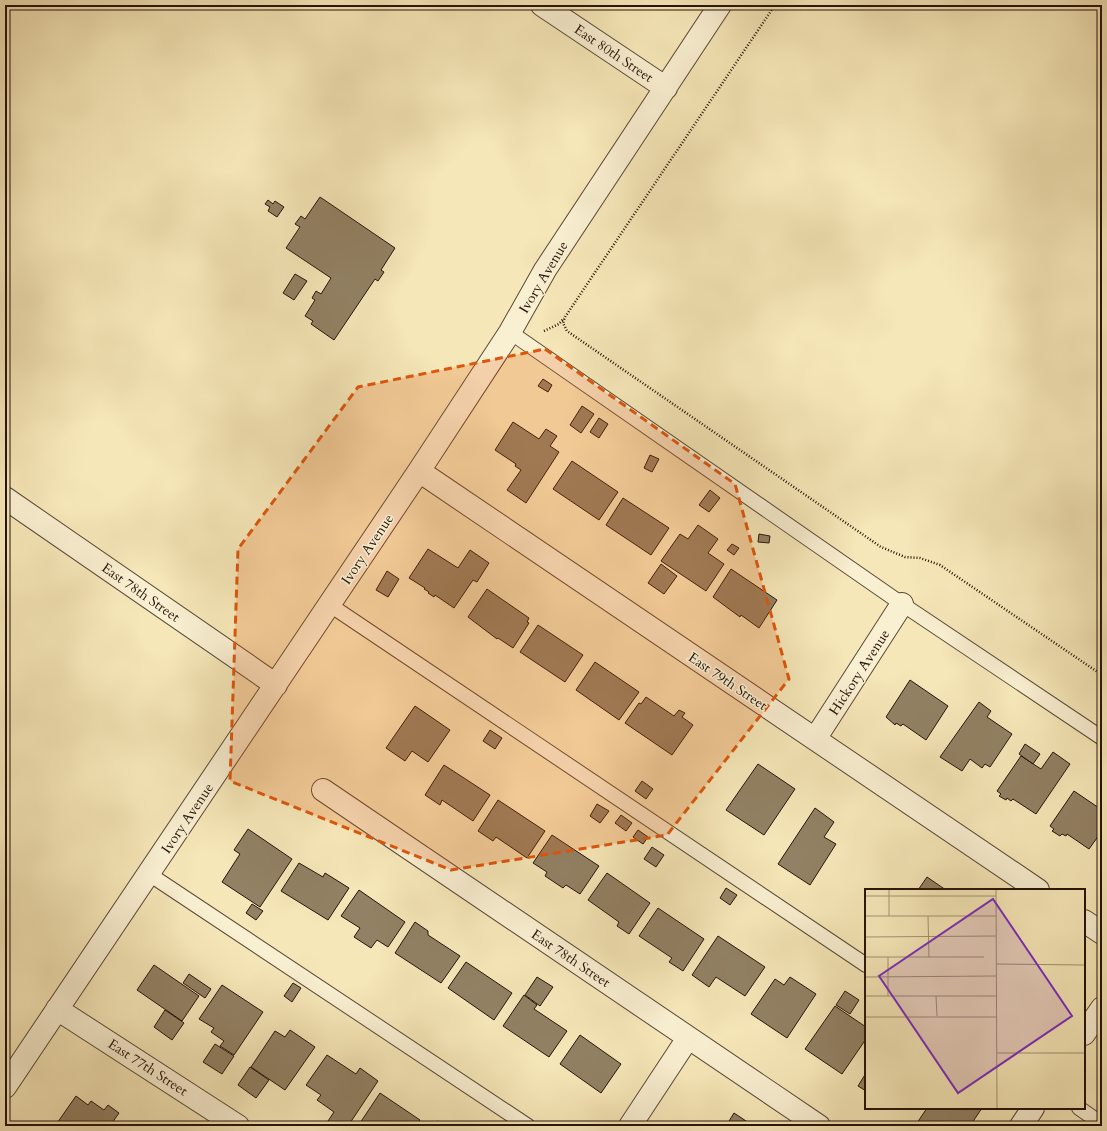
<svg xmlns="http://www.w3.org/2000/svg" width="1107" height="1131" font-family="Cardo,serif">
	<rect width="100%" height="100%" fill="#f6e7b8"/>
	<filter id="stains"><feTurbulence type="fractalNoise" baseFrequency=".005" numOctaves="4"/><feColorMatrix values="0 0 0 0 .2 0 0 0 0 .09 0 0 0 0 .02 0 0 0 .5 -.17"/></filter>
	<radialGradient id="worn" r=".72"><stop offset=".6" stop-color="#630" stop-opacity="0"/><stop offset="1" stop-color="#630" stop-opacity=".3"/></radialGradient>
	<path fill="#928164" stroke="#251309" d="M320 197 395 248 381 270 384 272 378 281 375 279 334 340 311 324 313 321 305 316 315 300 312 298 316 291 321 294 331 278 286 248 300 227 295 224 301 216 305 219Z
		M268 200 273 204 275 201 284 207 277 217 268 211 270 207 265 204Z
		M295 274 307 281 294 300 283 293Z
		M543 379 552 385 548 392 538 386Z
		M582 406 594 414 581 433 570 425Z
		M599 418 608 424 599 438 590 432Z
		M513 422 539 439 546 429 557 436 550 446 559 452 526 503 507 490 521 470 515 466 516 464 495 450Z
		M650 455 659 459 652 472 644 468Z
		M572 461 618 492 599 520 553 489Z
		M710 490 720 498 709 512 699 505Z
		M623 498 669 528 651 555 606 525Z
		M698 525 718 539 708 553 724 564 706 591 661 561 680 534 688 539Z
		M759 534 770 536 769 543 758 542Z
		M732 544 739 548 734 555 727 550Z
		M428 549 458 568 470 550 489 563 477 582 473 580 454 608 435 595 434 597 428 593 429 592 424 589 425 588 409 578Z
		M661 564 677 576 664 594 648 583Z
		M731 569 777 600 759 628 741 615 740 617 713 597Z
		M387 571 399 579 388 597 376 590Z
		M487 589 529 618 527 622 529 623 513 648 498 638 497 639 468 617Z
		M538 625 583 655 565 682 520 652Z
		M595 662 639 692 619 720 576 690Z
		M910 680 948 706 926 740 903 724 901 726 896 723 895 725 886 717Z
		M646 697 674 716 679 710 685 713 682 717 693 725 672 755 625 723 639 703 641 704Z
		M979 702 991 711 987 717 1012 734 990 767 985 764 982 768 970 759 962 771 940 757Z
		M415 706 450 730 428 762 412 751 405 761 386 748Z
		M490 730 502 738 495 749 483 741Z
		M1025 744 1040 754 1033 764 1019 754Z
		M1053 752 1070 764 1036 814 1013 799 1011 801 1007 798 1006 800 999 796 1001 794 997 791 1021 756 1041 769Z
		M758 764 795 789 764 835 726 810Z
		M444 765 490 795 473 821 442 800 440 805 425 795Z
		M642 781 653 789 646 799 635 791Z
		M1074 791 1102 810V831L1089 849 1067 834 1066 836 1062 834 1060 836 1052 831 1054 829 1050 826Z
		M498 800 545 831 527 858 496 837 493 841 478 831Z
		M597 804 609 811 600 823 590 816Z
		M815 808 834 822 824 837 836 844 810 885 778 864Z
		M621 815 632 823 626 831 615 823Z
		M248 829 292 859 260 907 222 882 240 854 234 850Z
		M638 830 648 837 643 844 633 837Z
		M552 835 599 866 580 894 566 885 563 888 545 876 547 872 533 863Z
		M652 847 664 855 656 867 644 859Z
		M299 863 323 877 325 873 349 888 328 920 281 891Z
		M607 873 650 903 629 934 617 926 619 922 588 900Z
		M927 877 946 890H918Z
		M726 888 737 895 730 905 720 898Z
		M359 890 405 922 388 947 377 940 371 948 354 937 360 928 341 916Z
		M252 904 263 911 256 920 246 913Z
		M658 908 704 939 683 971 669 962 672 958 639 936Z
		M415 922 428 931V935L460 956 441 983 395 953Z
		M718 936 765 967 745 996 716 977 709 987 692 975Z
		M466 962 512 993 494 1020 448 988Z
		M154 965 199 996 182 1021 137 990Z
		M189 974 211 989 205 998 183 983Z
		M537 977 553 987 540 1006 525 995Z
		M790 977 816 994 787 1038 751 1014 775 979 784 985Z
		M293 983 301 988 292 1002 284 996Z
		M222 985 263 1012 234 1055 220 1046 224 1041 211 1032 214 1028 199 1019Z
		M845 991 859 1000 850 1014 836 1005Z
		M524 995 537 1005 534 1009 567 1031 549 1057 503 1026Z
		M835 1006 866 1027V1039L842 1074 805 1049Z
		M165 1010 184 1023 172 1040 154 1027Z
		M290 1030 315 1047 285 1090 251 1067 275 1031 285 1037Z
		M580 1035 621 1064 601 1093 560 1064Z
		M215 1044 234 1056 222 1074 203 1062Z
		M327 1055 356 1074 360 1068 378 1081 348 1126H335L328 1121 334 1112 317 1100 321 1095 306 1085Z
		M250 1067 269 1080 256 1098 238 1085Z
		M866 1073V1091L858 1086Z
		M380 1093 420 1120 415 1126H358Z
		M76 1096 88 1105 91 1101 104 1110 108 1105 119 1113 110 1126H55Z
		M927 1108H982L970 1126H915Z
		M734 1113 752 1125V1126H726Z
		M437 1121 446 1126H434Z"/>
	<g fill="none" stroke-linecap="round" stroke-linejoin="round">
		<defs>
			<path id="service" d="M510 332 902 604 1102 738
				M330 605 866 965
				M149 874 528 1126
				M1079 1108 1102 1124"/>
			<path id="minor" d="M542 5 666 88
				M419 471 1038 890
				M5 498 276 685
				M815 739 902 604
				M323 790 819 1126
				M1084 921 1102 933
				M57 1009 238 1126
				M1084 1034 1102 1008
				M5 1087 419 471 510 332 545 270 720 5
				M630 1126 688 1038
				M1021 1126 1033 1108"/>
		</defs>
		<use href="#service" stroke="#594835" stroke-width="16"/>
		<use href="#minor" stroke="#594835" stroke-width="24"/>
		<path stroke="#251309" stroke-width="2.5" stroke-dasharray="1 2" stroke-linecap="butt" d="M775 5 565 317 563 323 567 331 881 547 905 557 920 558 940 565 1102 675
			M544 331 559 324 564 318"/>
		<use href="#service" stroke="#f9efd1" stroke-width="14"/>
		<use href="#minor" stroke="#f9efd1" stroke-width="22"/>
	</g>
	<path fill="#de560c" fill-opacity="0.2" stroke="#de560c" stroke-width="3" stroke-dasharray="8 5" stroke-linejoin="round" d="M545 349 735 484 789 679 667 835 451 870 230 781 238 549 358 387Z"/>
	<g text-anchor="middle" stroke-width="3" stroke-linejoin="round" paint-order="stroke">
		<g font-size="14" fill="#251309" stroke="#f9efd1">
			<text transform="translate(614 53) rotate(34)" y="5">East 80th Street</text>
			<text transform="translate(543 277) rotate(-59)" y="5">Ivory Avenue</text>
			<text transform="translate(367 549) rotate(-56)" y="5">Ivory Avenue</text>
			<text transform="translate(141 592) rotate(35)" y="5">East 78th Street</text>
			<text transform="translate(859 672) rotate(-57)" y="5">Hickory Avenue</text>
			<text transform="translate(728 681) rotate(34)" y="5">East 79th Street</text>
			<text transform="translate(187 818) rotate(-56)" y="5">Ivory Avenue</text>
			<text transform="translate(571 958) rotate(34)" y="5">East 78th Street</text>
			<text transform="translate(148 1067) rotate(33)" y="5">East 77th Street</text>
		</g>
	</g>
	<g transform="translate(865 889)">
		<rect width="220" height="220" fill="#f6e7b8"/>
		<path fill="none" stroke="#a29272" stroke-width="1" d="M24 0V27M131 0 132 220M0 7H131M0 27H131M63 27 64 68M0 48 131 47M0 68H119M131 75 220 76M0 88 131 87M0 107H131M23 107V68M71 107 72 127M0 128H131M132 164H220"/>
		<path fill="#7b2cbf" fill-opacity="0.15" stroke="#7b2cbf" stroke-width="2" d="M128 10 207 127 93 204 14 87Z"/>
		<rect width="220" height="220" fill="none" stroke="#251309" stroke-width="2"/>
	</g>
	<rect width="1107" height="1131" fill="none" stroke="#f6e7b8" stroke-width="20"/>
	<rect x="6" y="6" width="1095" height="1119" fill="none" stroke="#251309" stroke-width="2"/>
	<rect x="10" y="10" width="1087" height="1111" fill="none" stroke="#251309"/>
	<rect width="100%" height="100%" filter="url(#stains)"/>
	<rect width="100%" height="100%" fill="url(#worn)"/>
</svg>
